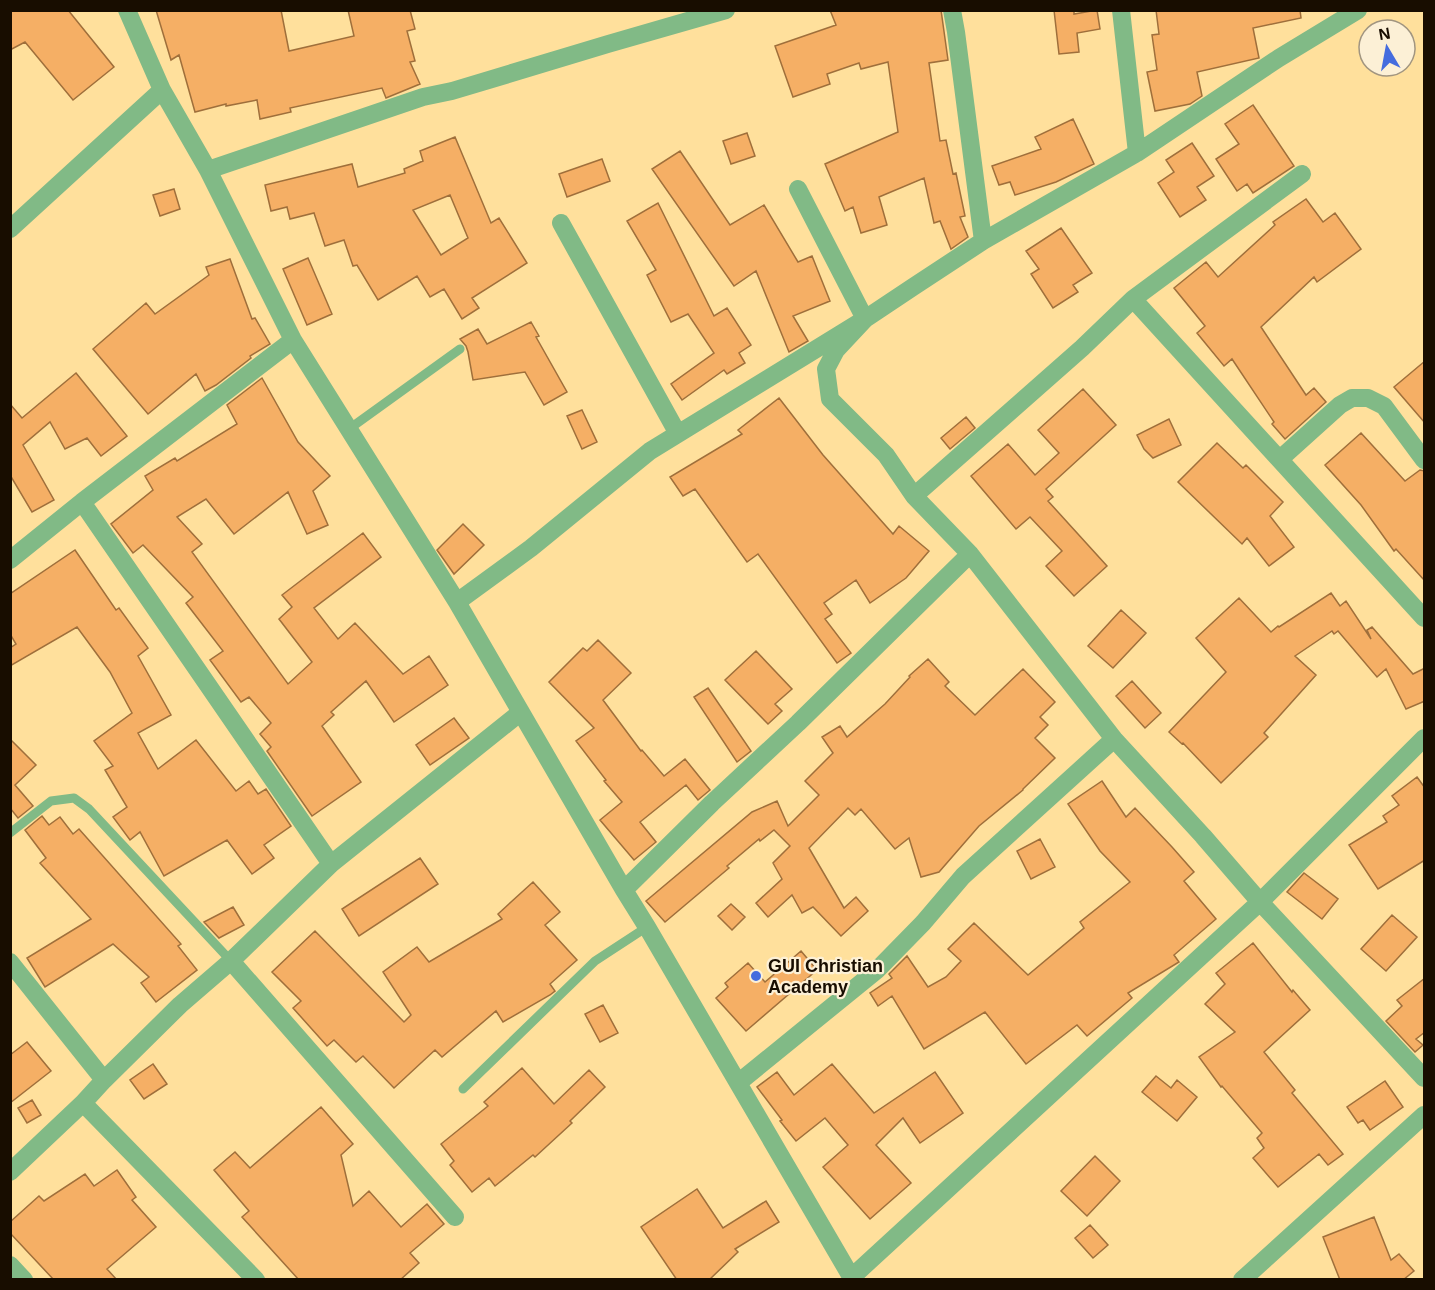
<svg xmlns="http://www.w3.org/2000/svg" width="1435" height="1290" font-family="Helvetica,sans-serif">
	<rect width="100%" height="100%" fill="#ffe09c"/>
	<path fill="#f5af65" stroke="#9f6f3b" stroke-width="1.5" fill-rule="evenodd" d="M10 10H68L114 67 73 100 25 42 10 50Z
		M156 10H281L289 51 354 36 348 10H410L415 29 407 31 415 61 410 62 420 84 386 98 382 88 290 108 291 112 260 119 257 100 226 106V104L195 112 179 55 171 60Z
		M830 10H941L948 60 929 63 940 141 946 140 953 174 956 173 965 216 960 217 968 237 951 249 940 221 934 223 924 178 879 197 887 225 861 233 853 207 845 211 825 164 898 132 888 62 861 69 859 63 827 74 830 84 793 97 775 46 836 25Z
		M1054 10H1074V14L1097 10 1100 29 1077 33 1079 52 1059 54Z
		M1156 10H1300L1301 18 1253 28 1259 58 1197 72 1202 96 1190 104 1155 111 1147 72 1157 70 1152 35 1159 34Z
		M1253 105 1294 166 1253 193 1247 184 1237 191 1216 159 1239 144 1225 124Z
		M1073 119 1094 164 1056 182 1015 195 1010 182 999 185 992 166 1041 149 1035 137Z
		M747 133 755 156 731 164 723 141Z
		M455 137 491 223 499 218 527 263 472 298 479 308 462 319 444 289 430 297 417 276 378 300 357 265 353 266 344 240 325 246 314 213 290 219 287 207 271 211 265 185 352 164 358 187 405 173 404 169 423 161 420 151ZM450 195 468 238 441 255 413 210Z
		M1192 143 1214 176 1197 187 1206 200 1180 217 1158 183 1174 172 1166 160Z
		M680 151 730 225 764 205 798 262 812 256 830 301 793 316 808 341 789 352 756 271 734 286 652 169Z
		M602 159 610 181 567 197 559 174Z
		M174 189 180 209 160 216 153 195Z
		M1306 199 1323 222 1335 213 1361 249 1317 282 1314 277 1261 327 1306 395 1314 388 1326 402 1285 439 1272 424 1274 422 1232 359 1224 366 1197 333 1205 326 1174 288 1206 262 1218 277 1275 225 1273 222Z
		M658 203 714 316 727 308 751 345 739 353 745 363 727 374 724 370 682 400 671 384 714 353 688 314 671 322 647 275 656 270 627 221Z
		M1061 228 1092 273 1073 285 1078 292 1053 308 1031 274 1039 269 1026 251Z
		M308 258 332 314 307 325 283 269Z
		M230 259 252 319 255 318 270 344 250 356 251 358 216 385 205 391 196 374 148 414 93 349 146 303 155 314 209 275 206 267Z
		M531 322 539 336 536 337 567 392 544 405 525 372 473 380 468 352 466 346 460 339 478 329 487 344Z
		M1425 361V423L1394 387Z
		M76 373 127 436 101 456 87 438 65 449 50 422 23 445 54 500 32 512 10 475V404L22 418Z
		M262 378 298 442 330 476 313 491 328 525 307 534 288 492 234 534 206 499 177 517 202 544 192 552 288 684 312 662 279 619 292 607 282 595 363 533 381 557 314 608 338 639 355 623 403 674 429 656 448 685 394 722 366 681 331 712 334 715 322 726 361 782 312 816 267 751 271 747 260 734 271 723 249 697 241 702 210 660 223 651 186 603 193 597 143 545 133 553 111 524 153 490 145 476 175 458 177 461 237 424 227 405Z
		M1083 389 1116 425 1046 489 1053 497 1048 501 1107 566 1074 596 1046 566 1062 551 1030 517 1016 529 971 476 1008 444 1035 475 1059 453 1038 430Z
		M779 398 823 455 893 534 899 526 929 551 906 578 870 603 856 580 824 603 832 614 825 619 851 653 837 663 758 554 747 562 695 489 683 496 670 477 742 434 738 430Z
		M582 410 597 442 582 449 567 416Z
		M966 417 975 428 950 449 941 438Z
		M1169 419 1181 445 1153 458 1144 449 1137 435Z
		M1361 433 1405 481 1420 470 1425 471V581L1396 549 1394 551 1361 505 1325 465Z
		M1217 443 1243 468 1246 465 1283 502 1270 516 1294 547 1269 566 1247 538 1242 544 1178 482Z
		M463 524 484 545 454 574 437 550Z
		M75 550 116 610 119 608 148 648 138 656 171 715 138 733 158 769 196 740 236 791 249 781 258 794 266 789 291 826 264 845 274 858 252 874 227 840 164 876 140 832 130 840 113 817 127 807 105 770 113 766 94 741 132 713 110 672 77 627 10 666V648L16 644 10 634V594Z
		M1331 593 1340 606 1346 601 1371 639 1367 630 1372 627 1413 674 1425 668V701L1406 709 1386 669 1377 677 1338 631 1334 634 1332 631 1295 656 1316 675 1264 733 1268 737 1221 783 1183 743 1182 744 1169 732 1226 672 1196 638 1239 598 1271 632 1278 626 1279 627Z
		M1121 610 1146 633 1113 668 1088 646Z
		M598 640 631 673 603 700 641 751 642 750 664 776 685 759 710 790 698 800 686 785 640 822 656 842 634 860 600 820 622 802 604 781 606 780 576 741 594 728 549 682 583 648 587 651Z
		M756 651 792 689 775 704 782 711 768 724 725 680Z
		M928 659 949 682 945 686 975 715 1023 669 1055 702 1040 717 1048 725 1035 738 1055 758 1023 789V790L979 826 939 872 921 877 909 838 895 849 861 809 855 815 848 808 809 848 844 908 856 897 868 911 841 936 813 907 802 913 792 895 768 917 756 903 782 879 773 863 790 846 774 830 760 841 759 839 727 866 729 868 665 922 646 901 752 812 777 801 788 826 819 795 805 781 833 753 822 737 840 726 847 737 885 704 910 677 909 676Z
		M1132 681 1161 713 1145 728 1116 696Z
		M708 688 751 751 737 762 694 697Z
		M454 718 469 738 430 765 416 745Z
		M10 739 36 765 15 785 33 806 18 818 10 808Z
		M1417 777 1425 788V860L1378 889 1349 845 1387 822 1383 816 1399 805 1392 796Z
		M1102 781 1126 817 1135 808 1172 847 1194 872 1184 881 1216 919 1174 955 1179 962 1128 993 1132 998 1087 1036 1077 1025 1026 1064 985 1012 924 1049 892 996 878 1006 870 993 892 978 889 974 907 956 928 987 946 977 961 961 948 949 974 923 1028 975 1084 928 1080 922 1130 882 1100 851 1068 804Z
		M42 816 49 825 60 817 73 834 79 829 181 944 178 946 197 970 156 1002 141 983 149 977 113 944 45 987 27 958 91 919 40 863 46 858 25 830Z
		M1040 839 1055 867 1031 879 1017 851Z
		M420 858 438 884 359 936 342 909Z
		M1304 873 1338 899 1322 919 1287 892Z
		M533 882 560 912 545 925 577 960 550 984 555 991 550 995 503 1022 496 1011 442 1057 435 1050 394 1088 363 1056 356 1062 334 1040 327 1046 293 1008 301 1001 272 972 315 931 404 1022 411 1015 383 972 417 947 429 962 502 919 498 914Z
		M731 904 745 917 732 930 718 916Z
		M233 907 244 925 219 938 204 922Z
		M1392 915 1417 937 1386 971 1361 949Z
		M1253 943 1292 992 1293 990 1310 1010 1264 1052 1295 1090 1292 1093 1343 1154 1328 1165 1319 1154 1278 1187 1253 1158 1264 1148 1257 1138 1262 1133 1222 1086 1221 1087 1199 1057 1235 1032 1205 1004 1225 984 1216 973Z
		M801 951 817 970 746 1031 716 998 728 987 725 983 748 963 765 982Z
		M1425 978V1032L1416 1039 1423 1045 1415 1052 1386 1021 1402 1006 1397 1000Z
		M603 1005 618 1033 600 1042 585 1014Z
		M27 1042 51 1071 10 1103V1055Z
		M153 1064 167 1084 144 1099 130 1080Z
		M832 1064 874 1113 935 1072 963 1113 920 1143 903 1118 876 1145 911 1183 870 1219 823 1167 848 1145 825 1118 796 1141 780 1121 782 1120 757 1087 777 1072 794 1095Z
		M522 1068 554 1104 589 1070 605 1087 570 1121 572 1123 535 1157 533 1155 495 1186 489 1178 472 1192 450 1165 454 1161 441 1144 488 1106 484 1102Z
		M1156 1076 1171 1088 1177 1080 1197 1097 1177 1121 1142 1092Z
		M1385 1081 1403 1107 1370 1130 1363 1120 1358 1123 1347 1107Z
		M32 1100 41 1115 27 1123 18 1108Z
		M321 1107 353 1144 341 1155 353 1206 369 1191 401 1227 427 1204 444 1224 410 1253 419 1263 400 1280H299L242 1217 249 1211 214 1170 235 1152 250 1168Z
		M1095 1156 1120 1181 1087 1216 1061 1191Z
		M117 1170 136 1197 132 1200 156 1227 107 1269 117 1280H54L10 1233V1222L39 1196 44 1201 85 1174 94 1186Z
		M697 1189 723 1228 766 1201 779 1222 735 1249 738 1252 709 1280H677L641 1227Z
		M1374 1217 1391 1260 1399 1254 1414 1271 1403 1280H1340L1323 1237Z
		M1090 1225 1108 1245 1093 1258 1075 1238Z"/>
	<g fill="none" stroke-linecap="round" stroke-linejoin="round">
		<path stroke="#81ba86" stroke-width="9" d="M349 429 460 349
			M10 833 51 801 74 798 89 809 231 961
			M463 1089 595 961 647 927"/>
		<path stroke="#81ba86" stroke-width="18" d="M127 10 162 90 208 170 293 340 457 602 624 890 647 927 853 1280
			M952 10 956 32 983 241
			M1121 10 1137 153
			M1358 10 1279 58 1137 153 983 241 913 287 865 319 836 350 826 369 830 399 886 455 914 496 970 554 1114 739 1203 836 1260 902 1424 738
			M208 170 423 97 452 91 608 44 726 10
			M561 223 678 434
			M10 229 162 90
			M1133 299 1302 174
			M1280 459 1340 405 1352 398H1368L1384 406 1424 460
			M914 496 1082 348 1133 299 1424 618
			M82 502 331 864
			M10 560 82 502 293 340
			M457 602 531 548 650 451 865 319 798 189
			M624 890 712 803 798 723 970 554
			M231 961 455 1217
			M10 962 104 1080
			M738 1083 877 970 923 923 963 876 1114 739
			M83 1103 256 1280
			M10 1172 83 1103 104 1080 180 1005 231 961 331 864 521 712
			M10 1265 24 1280
			M852 1277 1260 902 1424 1078
			M1242 1280 1424 1115"/>
	</g>
	<circle fill="#456cde" stroke="#fcf0d6" stroke-width="2" cx="756" cy="976" r="6"/>
	<g text-anchor="middle" stroke-width="4.5" stroke-linejoin="round" paint-order="stroke">
		<g font-size="18" font-weight="bold" fill="#180d00" stroke="#fcf0d6" text-anchor="start">
			<text x="768" y="972">GUI Christian<tspan x="768" dy="21">Academy</tspan></text>
		</g>
	</g>
	<rect width="1435" height="1290" fill="none" stroke="#180d00" stroke-width="24"/>
	<g transform="translate(1387 48) rotate(350)"><circle r="28" fill="#fcf0d6" stroke="#a19580" stroke-width="1.5"/>
	<path d="M0-4.5L10 22L0 15L-10 22Z" fill="#456cde"/>
	<text y="-9" font-size="16" font-weight="bold" text-anchor="middle" fill="#180d00">N</text>
	</g>
</svg>
